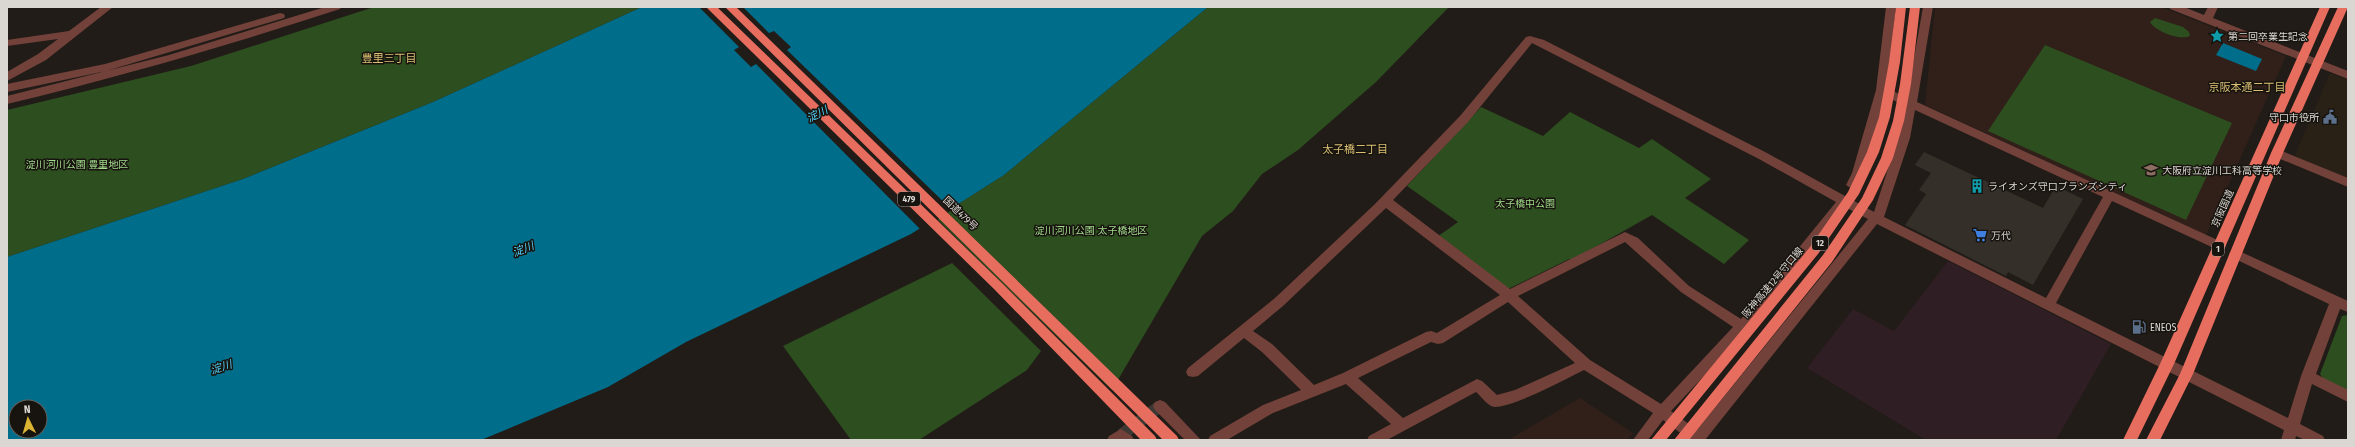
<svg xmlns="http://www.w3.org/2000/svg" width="2355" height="447" font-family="'Fira Sans Condensed','Noto Sans JP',sans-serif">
	<rect width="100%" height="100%" fill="#211c17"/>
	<path fill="#292116" d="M2330 73 2348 80V180L2299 159 2295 155Z"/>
	<path fill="#301e25" d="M1948 261 2111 344 2056 440H1926L1807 368 1853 309 1894 331Z"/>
	<path fill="#312019" d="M1935 7H2161L2286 56 2206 235 1925 105Z
		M1580 398 1633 433 1627 440H1508Z"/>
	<path fill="#2d4e1f" d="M374 7H642L433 102 243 179 7 257V110L191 66Z
		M1208 7H1449L1376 82 1298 150 1262 174 1233 211 1202 236 1112 390 936 218 1004 175Z
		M2155 18 2183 27 2189 32 2190 36C2180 41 2155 31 2150 22Z
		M2045 45 2232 123 2186 220 1988 131Z
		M1481 107 1543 136 1570 112 1639 148 1652 139 1711 179 1685 198 1749 240 1724 264 1652 215 1574 259H1569L1506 290 1437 237 1458 222 1407 186Z
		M952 263 1041 351 1027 370 919 440H851L783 346Z
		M2348 315V391L2325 381 2320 374 2342 316Z"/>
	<path fill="#006e8b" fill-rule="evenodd" d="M642 7H1208L1004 175 911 234 686 342 608 387 481 440H7V257L243 179 433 102ZM16 407H40V431H16Z
		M2223 43 2262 59 2256 71 2216 55Z"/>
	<path fill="#211c17" d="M699 7H743L769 33 774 31 791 47 787 50 952 210 921 230 756 64 751 67 734 50 739 47Z"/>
	<path fill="#342f29" d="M1924 152 2043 208 2056 186 2083 199 2033 285 2008 272 2006 276 1905 225 1926 194 1919 190 1931 173 1915 165Z"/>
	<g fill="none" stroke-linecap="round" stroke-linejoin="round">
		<path stroke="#3d3833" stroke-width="12" stroke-dasharray="12 6" stroke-linecap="butt" d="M1121 435 1160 406"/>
		<path fill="#72413a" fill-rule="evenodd" d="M101 7H113L46 60 7 81V72L38 54 58 39 7 46V40L69 31Z
			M325 7H341L340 9C230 45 119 77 7 104V96L169 55Z
			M1886 7H1896L1887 88 1907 98 1923 7H1933L1917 102 2224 243 2226 246 2224 249H2216L2112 201 2056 303 2288 418 2301 376 2329 304 2231 257 2229 254 2231 251H2239L2348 301V312L2340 309 2316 374 2348 390V402L2312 384 2300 424 2323 436 2325 440H2305L2296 436 2295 440H2281L2284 430 1877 224 1705 440H1690L1663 420 1648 440H1633L1653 413 1584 370C1564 380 1516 406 1495 407 1488 407 1481 396 1476 392L1387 440H1367L1369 436 1391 424 1346 384 1273 413 1227 440H1208L1210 436 1263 405 1301 390 1262 352 1244 338 1198 376 1193 377 1188 376 1186 372 1188 368 1275 298 1375 204 1460 116 1526 37 1530 36 1544 40 1767 153 1874 212 1898 138 1905 106 1885 96 1864 173 1856 188 1852 189 1846 185 1852 173 1876 90ZM1532 43 1759 159 1836 202 1741 319 1689 286 1638 238 1625 232 1510 289 1393 200 1468 122ZM1915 110 2103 197 2046 298 1884 217 1910 138ZM1845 207 1868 219 1697 430 1671 411 1747 330ZM1386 208 1500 295 1437 333 1431 331 1426 332 1343 373 1314 385 1272 344 1253 331 1283 306ZM1625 242 1681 292 1733 327 1661 404 1590 360 1518 296ZM1508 302 1575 363 1515 390 1497 395 1482 381 1477 379 1403 418 1358 378 1431 342 1438 344 1443 343Z
			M2169 7H2184L2204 15 2208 7H2218L2213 18 2348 71V79L2170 9Z
			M280 13 284 14 285 16 284 18 106 71 7 92V84L105 64Z
			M2277 149 2348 178V187L2273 156 2271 153 2273 150Z
			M1160 400 1165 402 1201 440H1185L1155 410 1153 406 1155 402Z
			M1121 429 1132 436 1134 440H1107L1109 436Z"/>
		<path fill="#e76d5f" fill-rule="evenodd" d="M706 7H717L1002 283 1155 436 1157 440H1141L994 289Z
			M725 7H736L1177 436 1179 440H1163Z
			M1896 7H1906L1900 62 1890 117 1879 152 1859 194 1818 254 1666 440H1651L1810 247 1848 192 1867 152 1879 117 1889 62Z
			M1910 7H1920L1911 84 1904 121 1893 158 1873 200 1832 262 1689 440H1674L1823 255 1862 198 1881 158 1893 121 1900 84Z
			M2320 7H2330L2174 364 2137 440H2123L2160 364Z
			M2338 7H2348L2283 153 2193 374 2160 440H2146L2180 374 2271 153Z"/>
	</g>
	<defs>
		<symbol id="sight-bare" viewBox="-9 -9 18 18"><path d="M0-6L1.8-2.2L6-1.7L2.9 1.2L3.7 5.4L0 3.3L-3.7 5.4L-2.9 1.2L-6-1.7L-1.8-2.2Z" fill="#0f9aa8" stroke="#17130e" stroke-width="2.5" paint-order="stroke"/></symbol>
		<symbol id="civic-bare" viewBox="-9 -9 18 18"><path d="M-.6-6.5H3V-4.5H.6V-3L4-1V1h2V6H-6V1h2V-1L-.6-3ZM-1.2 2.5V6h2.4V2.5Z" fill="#5c6f8a" stroke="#17130e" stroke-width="2.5" paint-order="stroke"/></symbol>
		<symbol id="school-bare" viewBox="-9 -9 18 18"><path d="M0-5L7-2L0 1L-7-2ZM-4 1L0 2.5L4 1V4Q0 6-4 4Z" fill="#8d6e63" stroke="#17130e" stroke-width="2.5" paint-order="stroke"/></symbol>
		<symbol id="building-bare" viewBox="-9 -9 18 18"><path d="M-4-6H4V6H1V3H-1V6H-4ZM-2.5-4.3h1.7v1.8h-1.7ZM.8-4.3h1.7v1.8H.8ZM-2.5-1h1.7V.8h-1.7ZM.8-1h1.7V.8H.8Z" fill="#0f9aa8" stroke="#17130e" stroke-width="2.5" paint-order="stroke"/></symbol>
		<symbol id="supermarket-bare" viewBox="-9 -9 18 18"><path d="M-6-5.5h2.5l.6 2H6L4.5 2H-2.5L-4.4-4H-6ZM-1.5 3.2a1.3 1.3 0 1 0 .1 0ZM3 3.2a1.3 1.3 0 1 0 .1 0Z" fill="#3f7fe0" stroke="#17130e" stroke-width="2.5" paint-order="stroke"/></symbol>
		<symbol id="fuel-bare" viewBox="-9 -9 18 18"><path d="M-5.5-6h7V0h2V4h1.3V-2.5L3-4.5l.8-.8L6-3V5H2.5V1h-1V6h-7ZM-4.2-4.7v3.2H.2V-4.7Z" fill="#5c6f8a" stroke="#17130e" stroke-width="2.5" paint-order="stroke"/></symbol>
	</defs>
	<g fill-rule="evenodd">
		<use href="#sight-bare" x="2207" y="26" width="20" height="20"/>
		<use href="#civic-bare" x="2320" y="107" width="20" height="20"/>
		<use href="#school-bare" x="2141" y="160" width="20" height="20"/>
		<use href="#building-bare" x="1967" y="176" width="20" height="20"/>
		<use href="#supermarket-bare" x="1970" y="225" width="20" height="20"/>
		<use href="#fuel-bare" x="2129" y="317" width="20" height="20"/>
	</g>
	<g text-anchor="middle" stroke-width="3" stroke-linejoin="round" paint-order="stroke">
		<g fill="#17130e" stroke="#a09c98" stroke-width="1">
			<rect x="898" y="192" width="22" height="14" rx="3"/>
			<rect x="1812" y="236" width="16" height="14" rx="3"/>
			<rect x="2212" y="242" width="12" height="14" rx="3"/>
		</g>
		<g font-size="9" font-weight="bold" fill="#dad7d3">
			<text x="909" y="202">479</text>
			<text x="1820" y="246">12</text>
			<text x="2218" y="252">1</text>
		</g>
		<g font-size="10" fill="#dad7d3" stroke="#17130e" text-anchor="start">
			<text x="2228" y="40">第二回卒業生記念</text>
			<text x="2319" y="121" text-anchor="end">守口市役所</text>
			<text x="2162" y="174">大阪府立淀川工科高等学校</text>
			<text x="1988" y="190">ライオンズ守口ブランズシティ</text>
			<text x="1991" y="239">万代</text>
			<text x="2150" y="331">ENEOS</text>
		</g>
		<g font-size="10" fill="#a1db8b" stroke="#17130e">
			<text x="77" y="168">淀川河川公園 豊里地区</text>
			<text x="1525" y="207">太子橋中公園</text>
			<text x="1091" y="234">淀川河川公園 太子橋地区</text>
		</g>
		<g font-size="10" fill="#dad7d3" stroke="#17130e">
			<text transform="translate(2222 208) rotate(-66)" y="4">京阪国道</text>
			<text transform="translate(961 213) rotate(44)" y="4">国道479号</text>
			<text transform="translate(1772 282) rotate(-50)" y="4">阪神高速12号守口線</text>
		</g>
		<g font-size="11" fill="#dabf73" stroke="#17130e">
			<text x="389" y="62">豊里三丁目</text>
			<text x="2247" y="91">京阪本通二丁目</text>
			<text x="1355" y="153">太子橋二丁目</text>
		</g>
		<g font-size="11" font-style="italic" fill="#52d0fa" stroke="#17130e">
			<text transform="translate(817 114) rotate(-27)" y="4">淀川</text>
			<text transform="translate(523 249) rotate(-22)" y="4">淀川</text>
			<text transform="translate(221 367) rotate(-18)" y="4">淀川</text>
		</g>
	</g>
	<rect width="2355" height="447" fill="none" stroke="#dad7d3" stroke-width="16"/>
	<g transform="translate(28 419) rotate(355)"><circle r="19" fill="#17130e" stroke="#65615d"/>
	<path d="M0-3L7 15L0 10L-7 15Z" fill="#dab333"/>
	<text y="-6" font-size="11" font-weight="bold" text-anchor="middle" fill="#dad7d3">N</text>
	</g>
</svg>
